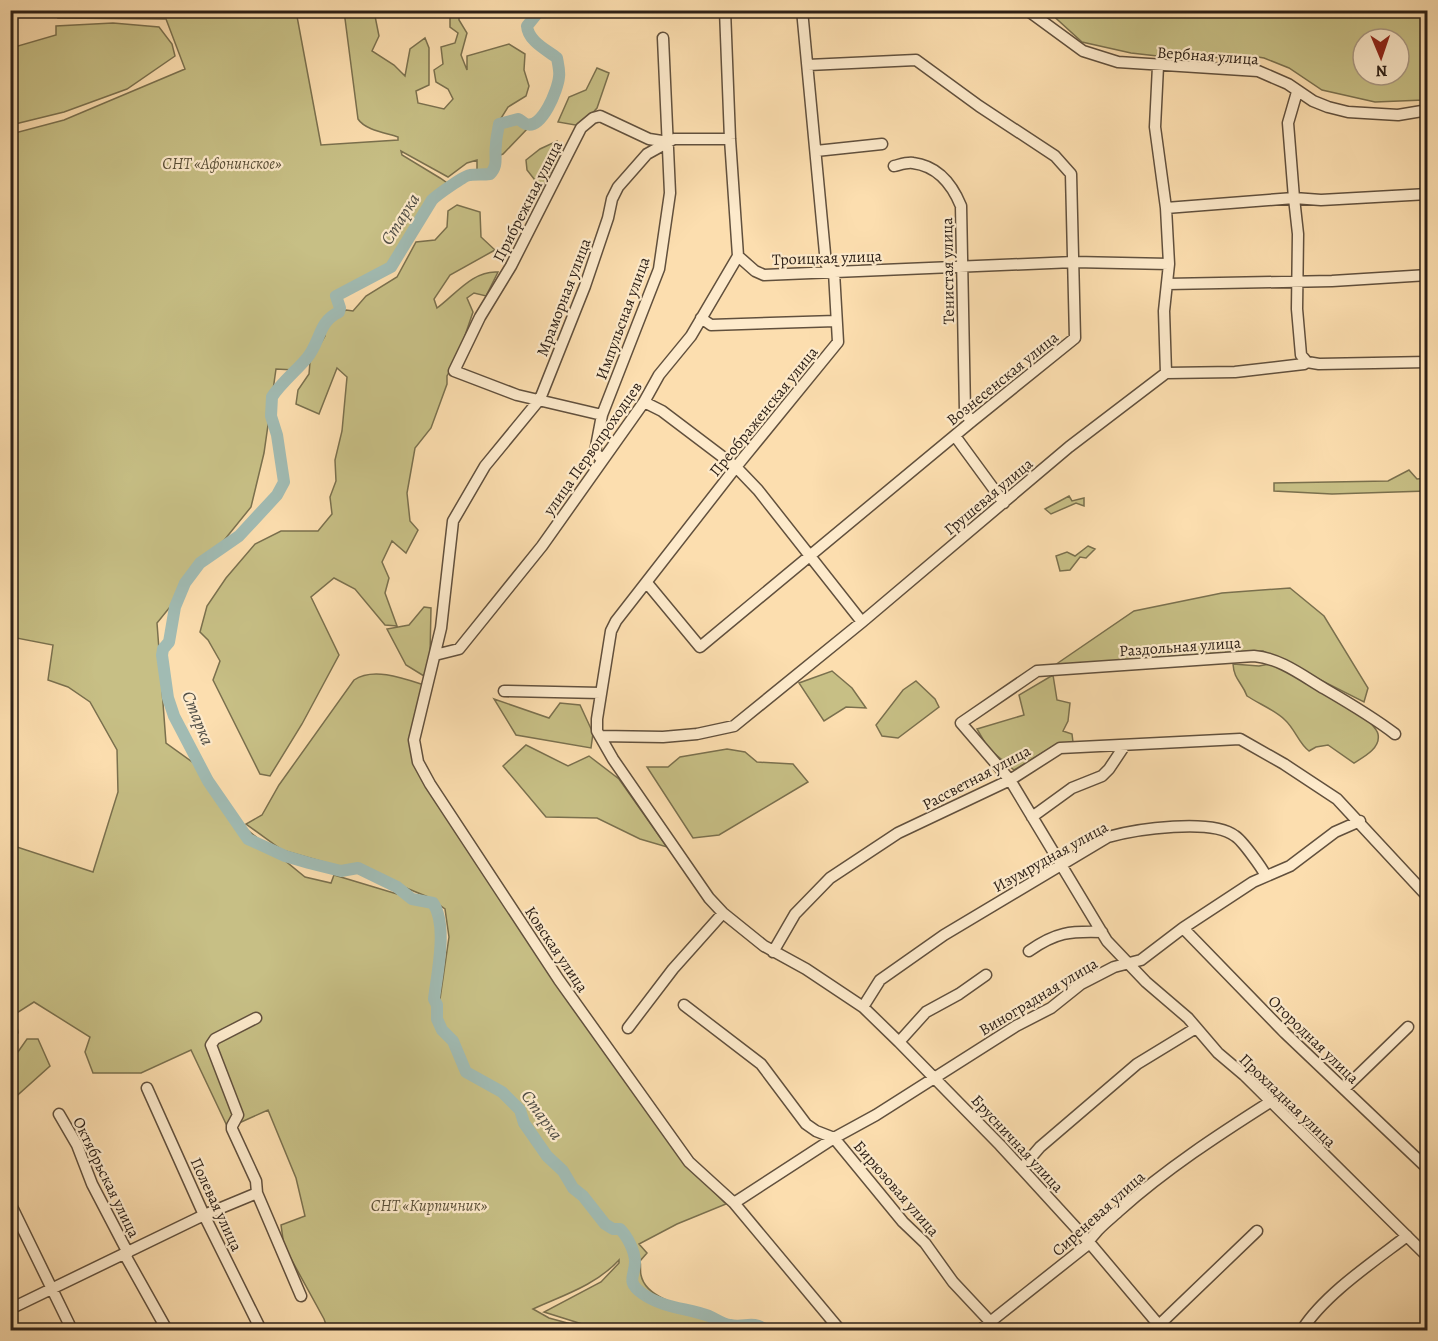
<svg xmlns="http://www.w3.org/2000/svg" width="1438" height="1341" font-family="Alegreya,serif">
	<rect width="100%" height="100%" fill="#fcdeaf"/>
	<filter id="stains"><feTurbulence type="fractalNoise" baseFrequency=".00333" numOctaves="4"/><feColorMatrix values="0 0 0 0 .2 0 0 0 0 .09 0 0 0 0 .02 0 0 0 .5 -.17"/></filter>
	<radialGradient id="worn" r=".72"><stop offset=".6" stop-color="#630" stop-opacity="0"/><stop offset="1" stop-color="#630" stop-opacity=".3"/></radialGradient>
	<path fill="#c7bf85" stroke="#7a704e" stroke-width="1.5" fill-rule="evenodd" d="M59 11H296L321 145 398 140V137C386 133 365 130 358 119L344 11H374L379 36 372 51 394 65 405 76 410 49 425 38 429 48V85L416 91 418 103 444 109 453 99 448 89 436 82 434 70 443 64 441 47 455 43 458 33 450 27V11H459V20L467 33 461 55 467 70V56L509 44 525 54 524 70 529 86 526 96 508 107 498 123 492 150 495 162 494 168 490 173H477V160L467 163 448 177 401 151 402 155 440 178 450 185 430 197 418 218 419 221 391 267 336 296V302L340 308 339 312 330 317 321 328V336L308 357 295 370 276 369 264 453 251 507 157 623 166 743 202 769 239 823 305 877 331 883 334 875 397 894V887L412 899 433 903C448 925 438 973 434 999L437 1005V1019L442 1030 453 1041 466 1072 479 1078 468 1071 455 1041 443 1030 439 1019V1006L449 937 445 909 428 897 382 878 359 865 341 867 282 850 246 824 262 815 279 785 354 680C373 667 403 678 424 685L416 765 685 1163 726 1204 677 1224 639 1244 647 1253 640 1261C641 1265 640 1271 641 1275 646 1301 692 1308 713 1314L715 1321 730 1327 753 1326 763 1330H601L544 1312 601 1282 619 1263V1260C596 1285 564 1295 533 1309L549 1318 593 1330H328L324 1319 284 1246 281 1225 305 1216 296 1178 268 1110 228 1128 191 1050 141 1073H93L85 1052 90 1037 34 1002 15 1014 18 1033 11 1038V845L93 872 118 792 117 750 90 702 68 687 48 680 53 645 11 637V134L64 120 185 69 166 19 58 18ZM488 1083 503 1091 522 1110 525 1122 545 1148 549 1156 564 1170 574 1186 584 1194 599 1216 583 1196 573 1188 563 1171 547 1156 524 1123 520 1110 502 1092Z
		M1048 11H1427V98L1424 100 1375 102 1322 90 1289 68 1264 58 1252 56 1184 59 1131 53 1082 42ZM1363 39H1399V75H1363Z
		M113 23 159 27 172 44 175 56 127 89 64 112 11 125V48L56 35V26Z
		M597 68 609 73 597 108 581 126 558 122 569 97 586 90Z
		M518 120 528 128 503 154 498 156 496 147 500 125Z
		M557 141 560 162 550 173 542 189 527 170 526 160 540 149Z
		M457 205 480 212 481 237 495 250 450 275 434 299 437 308C455 295 473 270 498 272L486 296 474 293 467 298 473 312 458 356 447 376V384L431 428 415 448 407 493 410 521 418 530 406 553 392 541 382 562 389 578 385 593 397 626 385 625 355 589 334 578 311 597 339 655 302 724 270 776 260 774 213 680 220 661 208 640 200 632 207 606 226 578 255 544 281 531H318L332 514 330 497 336 481 335 460 342 431 347 377 337 368 319 414 296 404 298 390 309 374 310 362 325 336 323 330 332 320 346 310 353 311 366 296 397 277 416 242 435 240 447 227 448 211Z
		M1409 470 1417 479 1427 478V491L1332 494 1274 491V483L1388 481Z
		M1069 496 1072 501 1084 498V506L1076 503 1051 514 1045 509Z
		M1088 546 1095 549 1086 558 1080 557 1070 570 1060 571 1056 556 1067 552 1075 556Z
		M1290 588 1324 616 1368 688 1364 702 1263 651 1055 665 1134 611 1222 593Z
		M424 607 431 608 430 656 424 676 406 665 387 629 409 625Z
		M1275 663 1366 718C1370 723 1377 729 1378 734 1381 748 1364 757 1354 763L1328 745 1316 747 1309 751C1299 744 1295 729 1285 720 1275 710 1259 704 1247 696 1242 682 1234 680 1233 664L1259 666Z
		M832 671 852 688 866 708 846 707 824 721 799 683Z
		M1053 675 1057 700 1070 703 1068 721 1063 731 1072 734 1073 742 1057 744 1014 770 988 748 977 729 1024 715 1019 695Z
		M916 681 935 699 939 707 898 738 882 736 876 725 903 690Z
		M494 699 549 718 560 703 580 705 593 733 591 748 516 735Z
		M526 745 568 766 589 756 619 779 667 847 640 839 597 818 546 817 503 766Z
		M727 749 745 752 757 762 793 764 808 782 719 835 693 838 647 767H668L680 757Z
		M27 1039H38L50 1066 11 1101V1055L13 1059Z"/>
	<g fill="none" stroke-linecap="round" stroke-linejoin="round">
		<path stroke="#a1bbb3" stroke-width="12" d="M540 10 527 26C528 41 547 50 557 58 558 64 560 71 559 77 558 89 542 130 526 124 523 123 521 120 518 119L499 124C498 131 496 138 496 145 494 156 499 165 490 174 483 175 476 174 470 175 465 175 437 195 432 200L391 267 336 296 340 308 339 312C318 322 321 341 307 358 297 370 280 384 272 397L271 416 277 435 284 482 277 495 239 536 200 563 185 583 175 607 169 642 163 649 162 655 168 698 174 716 208 781 248 839 285 856 309 863 341 871 358 868 397 887 412 899 433 903C448 925 437 973 434 999L437 1005V1019L442 1030 453 1041 466 1072 502 1092 520 1110 524 1123 547 1156 563 1171 573 1188 583 1196 605 1224 613 1229H620C627 1236 635 1251 635 1262 635 1277 625 1281 643 1294 663 1308 687 1308 709 1316 716 1319 723 1324 730 1325 745 1328 752 1320 766 1330"/>
		<defs>
			<path id="minor" d="M725 10 730 139 738 256 755 271 764 275 1074 262 1169 264
				M802 10 826 264 834 272 838 342 736 467 616 621 611 631 597 719V731L613 759 709 898 723 913 764 946 806 969 863 1007 899 1042 1000 1145 1088 1241 1163 1330
				M1027 10 1083 51 1118 62 1258 71 1288 84 1313 101 1328 107 1348 112 1398 115 1428 110
				M1158 66 1155 127 1166 208 1169 264 1164 311 1166 373
				M730 139H674L647 154 618 187 612 199 608 218 585 286 540 399 485 466 453 521 441 628 414 740 418 762 430 784 559 980 689 1162 734 1203 840 1330
				M816 151 882 144
				M894 166C899 165 907 162 913 163 938 166 952 184 961 206L965 411 971 422
				M1166 208 1294 198 1288 123 1297 92
				M1167 284 1332 281 1428 275
				M701 318 711 325 836 321
				M1307 362 1301 355 1297 309 1298 234 1294 198 1321 200 1428 194
				M644 402 662 411 736 467 758 490 862 622
				M602 415 517 395 454 371 480 317 511 266 581 128 593 118 600 116 649 139 668 142
				M955 436 1004 503
				M602 460 595 452 602 415 659 269 670 193 663 38
				M647 583 700 647 971 422 1075 338 1071 174 1055 156 979 106 916 60 808 65
				M435 655 459 649 542 546 644 402 659 375 691 336 738 256
				M504 691 601 693
				M1395 734C1373 717 1349 703 1325 689 1303 676 1280 658 1254 656L1037 671 961 723 1010 780 1107 941 1146 982 1188 1018 1218 1053 1244 1075 1428 1257
				M600 736 663 737 697 734 734 726 862 622 1069 447 1166 373 1235 372 1304 364 1307 362 1319 364 1428 362
				M1032 817 1072 788 1102 776 1109 769 1125 745
				M1183 928 1285 1033 1428 1169
				M1029 951C1056 932 1070 931 1102 932
				M773 952 795 914 830 878 898 833 1010 780 1060 748 1240 739 1284 764 1337 799 1428 897
				M684 1005 761 1064 806 1124 816 1131 834 1138 903 1222 925 1243 953 1282 998 1330
				M863 1007 880 980 944 935 1108 837C1136 829 1212 818 1235 836 1242 840 1262 868 1266 876
				M256 1018 215 1039 211 1045 238 1115 232 1126V1129L256 1181 257 1193 301 1296
				M628 1028 673 969 723 913
				M899 1042 926 1012 959 994 986 975
				M147 1088 204 1215 261 1330
				M1344 1089 1408 1027
				M59 1114 77 1145 92 1184 128 1253
				M1022 1168 1040 1147 1137 1064 1196 1028
				M10 1199 12 1207 72 1330
				M734 1203 834 1138 876 1115 1016 1026 1051 1008 1081 984 1114 967 1141 960 1183 928 1253 882 1290 866 1335 832 1360 821
				M125 1255 167 1330
				M10 1309 204 1215 257 1193
				M1158 1326 1257 1231
				M980 1330 1086 1246C1094 1231 1108 1221 1120 1210 1166 1169 1218 1135 1270 1102
				M1302 1330C1324 1295 1373 1262 1407 1236"/>
		</defs>
		<use href="#minor" stroke="#61503d" stroke-width="13"/>
		<use href="#minor" stroke="#fdeacb" stroke-width="10"/>
	</g>
	<g text-anchor="middle" stroke-width="4.5" stroke-linejoin="round" paint-order="stroke">
		<g font-size="16" fill="#2d2017" stroke="#fdeacb">
			<text transform="translate(1208 55) rotate(4)" y="6">Вербная улица</text>
			<text transform="translate(527 201) rotate(-63)" y="6">Прибрежная улица</text>
			<text transform="translate(827 257) rotate(-2)" y="6">Троицкая улица</text>
			<text transform="translate(947 271) rotate(-91)" y="6">Тенистая улица</text>
			<text transform="translate(563 297) rotate(-69)" y="6">Мраморная улица</text>
			<text transform="translate(622 318) rotate(-70)" y="6">Импульсная улица</text>
			<text transform="translate(1002 378) rotate(-39)" y="6">Вознесенская улица</text>
			<text transform="translate(763 411) rotate(-51)" y="6">Преображенская улица</text>
			<text transform="translate(592 448) rotate(-55)" y="6">улица Первопроходцев</text>
			<text transform="translate(988 496) rotate(-40)" y="6">Грушевая улица</text>
			<text transform="translate(1180 646) rotate(-4)" y="6">Раздольная улица</text>
			<text transform="translate(976 777) rotate(-28)" y="6">Рассветная улица</text>
			<text transform="translate(1050 856) rotate(-29)" y="6">Изумрудная улица</text>
			<text transform="translate(557 949) rotate(56)" y="6">Ковская улица</text>
			<text transform="translate(1038 996) rotate(-31)" y="6">Виноградная улица</text>
			<text transform="translate(1314 1039) rotate(44)" y="6">Огородная улица</text>
			<text transform="translate(1288 1100) rotate(44)" y="6">Прохладная улица</text>
			<text transform="translate(1018 1143) rotate(47)" y="6">Брусничная улица</text>
			<text transform="translate(107 1177) rotate(64)" y="6">Октябрьская улица</text>
			<text transform="translate(897 1188) rotate(49)" y="6">Бирюзовая улица</text>
			<text transform="translate(217 1204) rotate(65)" y="6">Полевая улица</text>
			<text transform="translate(1098 1213) rotate(-42)" y="6">Сиреневая улица</text>
		</g>
		<g font-size="16" font-style="italic" fill="#5b5038" stroke="#fdeacb">
			<text x="222" y="169">СНТ «Афонинское»</text>
			<text x="429" y="1211">СНТ «Кирпичник»</text>
		</g>
		<g font-size="18" font-style="italic" fill="#504e46" stroke="#fdeacb">
			<text transform="translate(400 219) rotate(-58)" y="6">Старка</text>
			<text transform="translate(198 718) rotate(68)" y="6">Старка</text>
			<text transform="translate(542 1115) rotate(54)" y="6">Старка</text>
		</g>
	</g>
	<rect width="1438" height="1341" fill="none" stroke="#fcdeaf" stroke-width="36"/>
	<rect x="12" y="12" width="1414" height="1317" fill="none" stroke="#2d2017" stroke-width="3"/>
	<rect x="18" y="18" width="1402" height="1305" fill="none" stroke="#2d2017" stroke-width="1.5"/>
	<g transform="translate(1381 57) rotate(178)"><circle r="28" fill="#fdeacb" stroke="#aa9983" stroke-width="1.5"/>
	<path d="M0-4.5L10 22L0 15L-10 22Z" fill="#8f2418"/>
	<text y="-9" font-size="16" font-weight="bold" text-anchor="middle" fill="#2d2017">N</text>
	</g>
	<rect width="100%" height="100%" filter="url(#stains)"/>
	<rect width="100%" height="100%" fill="url(#worn)"/>
</svg>
